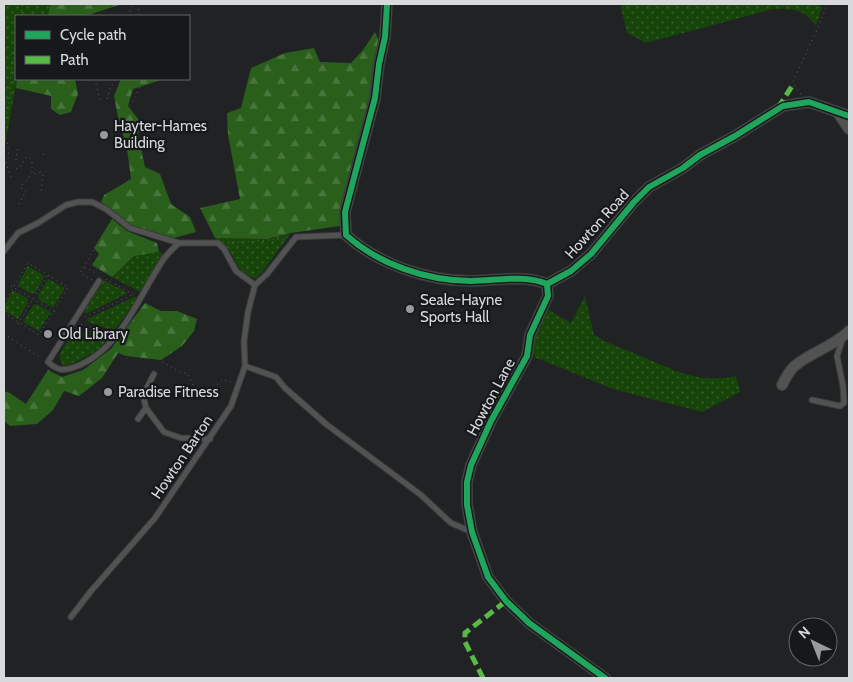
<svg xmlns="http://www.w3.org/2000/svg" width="853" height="682" font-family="Cabin,sans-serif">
	<defs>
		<pattern id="grass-dots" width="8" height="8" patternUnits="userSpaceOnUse" patternTransform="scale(1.25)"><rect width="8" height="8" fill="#164409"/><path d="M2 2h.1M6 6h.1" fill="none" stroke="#375e2c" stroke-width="1.8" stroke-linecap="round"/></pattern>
		<pattern id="forest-firs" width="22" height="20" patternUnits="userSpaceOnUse" patternTransform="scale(1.25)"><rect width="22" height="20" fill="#2a5f1b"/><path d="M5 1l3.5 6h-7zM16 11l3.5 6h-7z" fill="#48753c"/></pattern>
	</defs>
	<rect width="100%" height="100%" fill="#202224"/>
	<path fill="url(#grass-dots)" d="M4 4H50L48 16H16L17 79 4 151Z
		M618 4H820L822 8 816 26C804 8 792 9 773 9L646 43 627 33 620 4Z
		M291 233 264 270 256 278C237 275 238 262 228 249 225 245 220 241 215 238L267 239Z
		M159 252 164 254 140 292 112 277 134 256Z
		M28 266 45 276 35 293H30L17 286Z
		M48 279 65 288 53 308 39 300 38 295Z
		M104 280 128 293 86 314 84 311Z
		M13 290 27 298 28 303 18 319 4 311V306Z
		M585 296 594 335C607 343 621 348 636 354 671 368 697 385 736 376L740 392 702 412 613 389 534 357C530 339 539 326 547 309L571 323Z
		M134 297 138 298 114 331 88 322 87 319Z
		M37 304 51 312 39 331 23 322 33 305Z
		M86 329 110 338C96 353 82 360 63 367L59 355 70 337C78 336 82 335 86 329Z"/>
	<path fill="url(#forest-firs)" d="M50 4H119V5L85 16H48Z
		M375 32 379 41 373 97 340 226 291 233 267 239 215 238 200 208 240 199 228 135 227 113 241 108 251 68 285 53 314 48 320 62 351 63 363 50Z
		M17 79H75L78 94 71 112 60 115 51 109V96L16 88Z
		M121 79H164L133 89 128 106 143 125 138 134 145 167 160 174 171 204 190 217 196 232 174 238 131 225 101 202 104 195 131 179 127 149 118 117 114 96Z
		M112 219 127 231 157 243 159 252 134 256 112 277 92 265 99 254 94 248Z
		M145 303 161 311H177L197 319 194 331 182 346 161 360 126 356 118 353 102 378 79 396 64 391 53 410 37 424 10 426 4 421V391L10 393 26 404 48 370 62 377 83 370 111 349Z"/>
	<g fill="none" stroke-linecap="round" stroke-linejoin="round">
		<defs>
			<path id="service" d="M4 251 18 233 38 223 66 205 78 202H92L106 209 130 228 179 243H218L224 249 236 271 255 285 267 274 296 237 346 235
				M99 281 48 362C58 371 63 371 75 367 120 350 137 300 161 263 166 255 172 249 179 243
				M245 366 276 377 285 388 326 424 421 495 451 523 472 532
				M154 374 143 395 146 408 164 432 181 438 210 439
				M812 400 840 406 844 403 843 386 837 356 843 338
				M138 419 146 408
				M71 617 91 591 155 518 231 406 245 366 244 341 248 312 255 285"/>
			<path id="minor" d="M387 4 385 37 379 64 375 98 345 212 346 235C378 264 427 281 471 281 495 281 524 274 547 284L571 271 591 254 634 202 649 187 683 168 700 155 735 136 783 106 809 102 849 116
				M838 113 849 129
				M547 284 548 296 530 335 527 356 491 421 471 465 467 482V505L472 532 488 577 506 601 529 623 605 678
				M782 385C786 378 789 370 796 365 812 352 834 346 849 331"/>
		</defs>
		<use href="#service" stroke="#3a3c3d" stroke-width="7"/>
		<use href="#minor" stroke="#3a3c3d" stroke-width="12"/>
		<path stroke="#5e5e5f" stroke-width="1" stroke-dasharray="1 4" stroke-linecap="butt" d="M86 4 89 12 94 16
			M138 4 139 16
			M21 16 22 4
			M112 16H113
			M128 16 133 4
			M96 84 100 101
			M801 94 796 89 793 81 818 28 827 4
			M107 99 110 88 116 79
			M119 116C132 108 138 94 142 79
			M4 128 10 98 11 70 16 43
			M4 140 7 141 9 155 6 164 11 177
			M43 154 48 155
			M16 160 18 148
			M16 169 21 166 26 157H29L32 160V174L41 172 43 175 41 191
			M19 204 26 191 20 187 31 175
			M228 243 284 239
			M85 267 96 273
			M106 279 133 294
			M92 280 80 273 111 222
			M11 286 55 312
			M4 303 28 263 68 287 39 335 4 313
			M85 317 134 294
			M18 324 49 273
			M81 324 108 333
			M4 334 41 358
			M123 340 182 373H187C193 386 193 389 209 392L222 380 231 382
			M126 359 133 347
			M4 374 6 371"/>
		<use href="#service" stroke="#525252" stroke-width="5"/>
		<use href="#minor" stroke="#525252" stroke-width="10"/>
		<path stroke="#58b947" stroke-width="5" stroke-dasharray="10 5" stroke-linecap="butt" d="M778 108 794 83
			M483 678 465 642V633L506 601"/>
		<defs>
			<path id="cycleway" d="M387 4 385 37 379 64 375 98 345 212 346 235C378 264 427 281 471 281 495 281 524 274 547 284L571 271 591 254 634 202 649 187 683 168 700 155 735 136 783 106 809 102 849 116
				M547 284 548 296 530 335 527 356 491 421 471 465 467 482V505L472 532 488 577 506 601 529 623 605 678"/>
		</defs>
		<use href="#cycleway" stroke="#16181b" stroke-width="9"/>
		<use href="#cycleway" stroke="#20a55d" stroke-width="6"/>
	</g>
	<g fill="#97999b" stroke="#16181b" stroke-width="2">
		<circle cx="104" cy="135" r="5"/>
		<circle cx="410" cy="309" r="5"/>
		<circle cx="48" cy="334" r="5"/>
		<circle cx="108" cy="392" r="5"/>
	</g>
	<g text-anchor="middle" stroke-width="4.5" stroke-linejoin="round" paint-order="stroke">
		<g font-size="15" fill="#d7d9db" stroke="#16181b" text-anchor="start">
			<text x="114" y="131">Hayter-Hames<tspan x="114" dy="17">Building</tspan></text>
			<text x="420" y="305">Seale-Hayne<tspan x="420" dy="17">Sports Hall</tspan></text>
			<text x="58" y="339">Old Library</text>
			<text x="118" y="397">Paradise Fitness</text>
		</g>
		<g font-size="15" fill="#d7d9db" stroke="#16181b">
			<text transform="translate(597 224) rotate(-48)" y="5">Howton Road</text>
			<text transform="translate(491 397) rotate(-62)" y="5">Howton Lane</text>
			<text transform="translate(182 457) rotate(-56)" y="5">Howton Barton</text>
		</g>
	</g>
	<rect width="853" height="682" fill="none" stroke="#d7d9db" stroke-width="10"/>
	<rect x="15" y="15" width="175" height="65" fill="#16181b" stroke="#636568"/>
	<rect x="25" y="31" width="25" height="8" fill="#20a55d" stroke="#636568"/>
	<text x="60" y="40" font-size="15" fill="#d7d9db">Cycle path</text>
	<rect x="25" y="56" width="25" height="8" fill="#58b947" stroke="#636568"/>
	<text x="60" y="65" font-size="15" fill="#d7d9db">Path</text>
	<g transform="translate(813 642) rotate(317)"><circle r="24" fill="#16181b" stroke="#636568"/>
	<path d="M0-4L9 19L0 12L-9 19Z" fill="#97999b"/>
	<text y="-8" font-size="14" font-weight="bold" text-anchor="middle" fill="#d7d9db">N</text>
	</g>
</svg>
